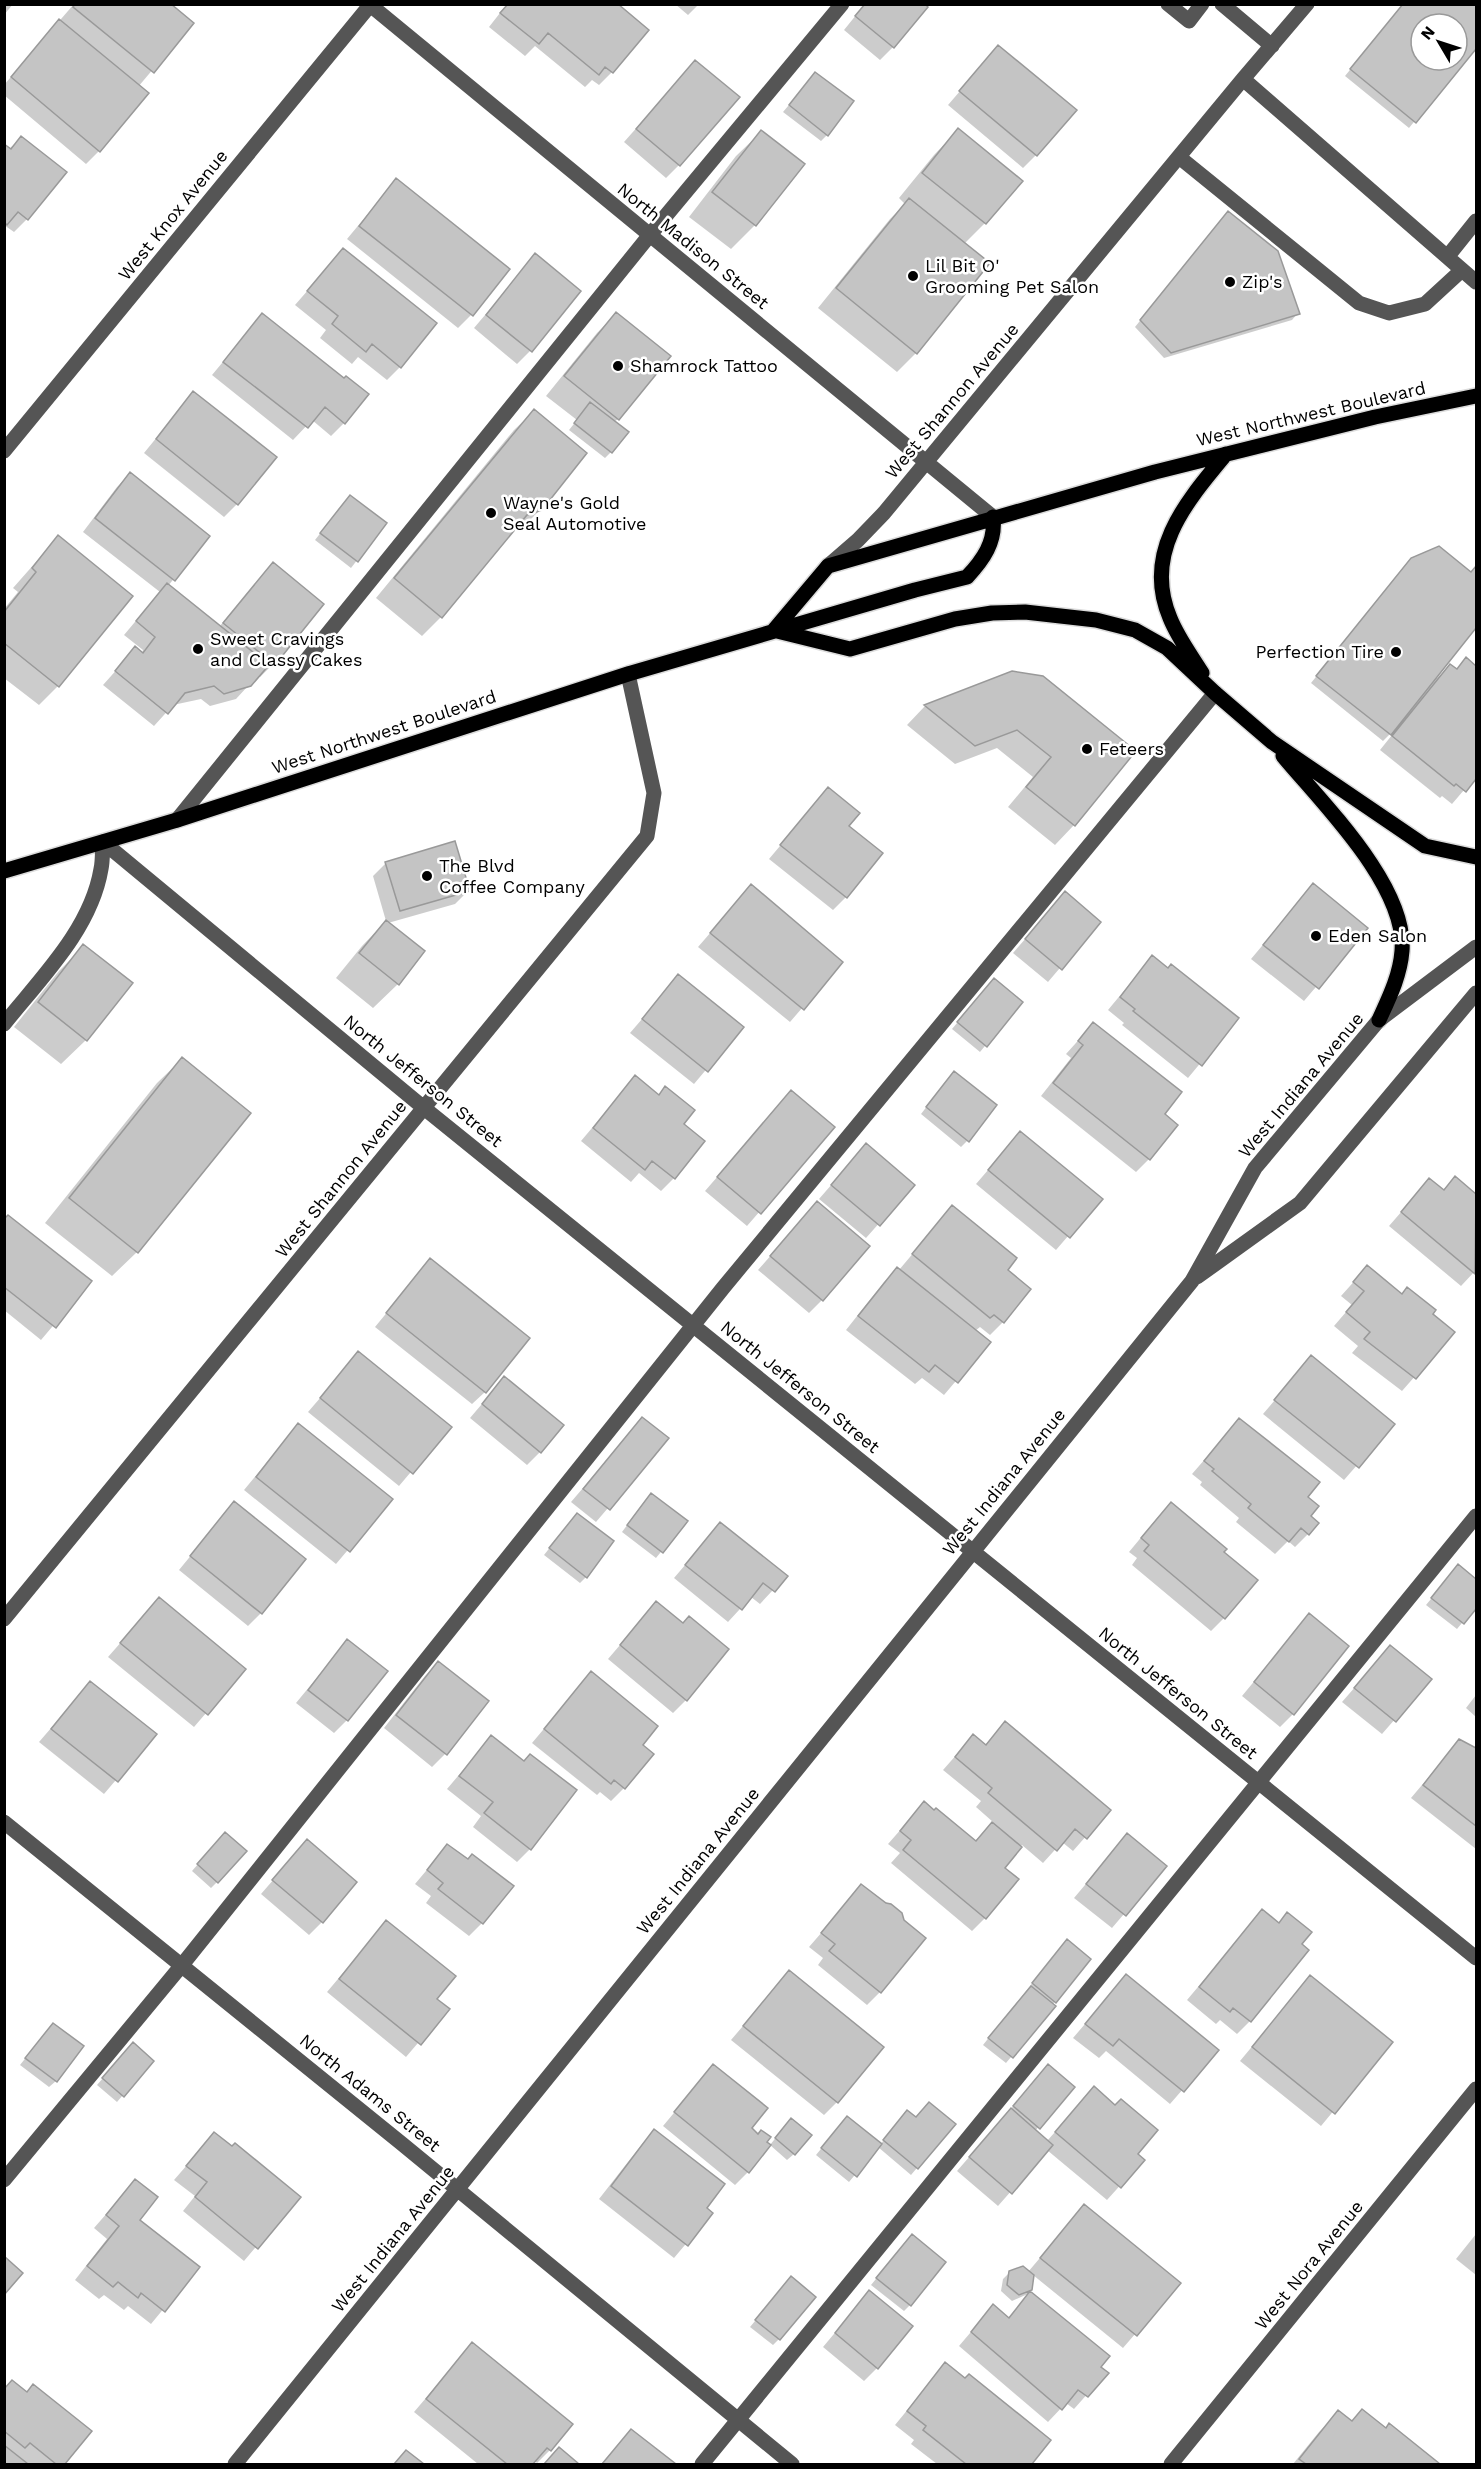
<svg xmlns="http://www.w3.org/2000/svg" width="1481" height="2469" font-family="'Work Sans',sans-serif">
	<rect width="100%" height="100%" fill="#fff"/>
	<path fill="#0003" fill-rule="evenodd" d="M4 4H13L4 15Z
		M74 4H169L192 23 138 87 99 151 86 164 4 95V85Z
		M507 4H615L612 72 599 85 592 80 585 87 535 46 525 56 489 27Z
		M675 4H699L688 15Z
		M865 4 893 47 880 60 844 30Z
		M1403 4H1476V46L1409 128 1345 76ZM1421 24H1457V60H1421Z
		M998 47 1036 155 1023 168 948 105Z
		M695 62 679 165 666 178 624 142Z
		M815 74 827 135 821 141 783 112Z
		M958 130 1020 181 985 223 964 244 916 353 897 372 818 308 890 219 905 204 899 198 934 155Z
		M761 132 755 225 731 249 689 217 736 156Z
		M21 138 27 219 14 232 4 225V146L9 149Z
		M396 180 471 315 458 328 347 239Z
		M1222 219 1298 313 1292 320 1164 358 1135 327Z
		M343 250 400 367 387 380 358 357 352 364 320 338 326 330 295 305Z
		M536 255 530 351 517 364 474 328Z
		M616 314 618 419 614 422 611 452 605 458 569 430 577 420 546 396 597 333Z
		M262 315 344 423 331 436 312 420 293 440 212 375Z
		M193 393 237 504 224 517 144 453Z
		M534 411 541 509 521 529 511 532 441 617 422 636 376 598 514 430Z
		M130 474 208 536 168 586 219 627 273 564 322 604 273 664 260 677 258 675 236 699 210 706 201 699 173 705 154 726 103 685 136 648 142 653 143 650 124 635 160 592 83 532 117 487Z
		M344 503 385 524 351 568 315 540Z
		M58 537 131 596 58 686 39 705 4 678V609L18 592 13 588Z
		M1411 559 1471 574 1476 567V626L1436 677 1437 678 1450 666 1456 670 1466 659 1476 668V776L1452 804 1442 796 1440 798 1380 750 1392 735 1391 733 1383 741 1311 683Z
		M1013 673 1134 752 1074 825 1055 845 1008 807 1033 777 997 748 955 764 907 725 925 706Z
		M828 789 846 897 833 910 769 859Z
		M386 863 468 891 455 904 388 923 398 984 373 1008 336 978 362 946 386 921 373 876Z
		M1313 885 1366 928 1304 1001 1251 959Z
		M751 886 841 963 790 1022 698 947Z
		M1065 893 1099 922 1048 982 1013 953Z
		M84 946 86 1040 61 1064 14 1027 59 971Z
		M1152 957 1237 1019 1188 1078 1122 1025 1124 1023 1108 1010Z
		M679 976 742 1027 694 1084 630 1033Z
		M988 986 1021 1002 980 1052 952 1029Z
		M1093 1024 1163 1115 1149 1159 1136 1172 1041 1096 1071 1058 1066 1054Z
		M182 1059 137 1252 112 1276 45 1223 157 1083Z
		M635 1077 658 1095 665 1088 682 1124 674 1178 661 1191 639 1173 631 1182 581 1141Z
		M948 1079 967 1141 961 1147 921 1114Z
		M791 1092 833 1127 747 1226 705 1191Z
		M1020 1133 1100 1199 1056 1250 976 1184Z
		M866 1145 913 1185 866 1238 819 1199Z
		M1455 1178 1476 1194V1270L1461 1286 1389 1226 1429 1180 1442 1191Z
		M817 1203 822 1300 809 1313 758 1270Z
		M952 1207 1006 1270 1003 1322 990 1335 980 1327 975 1331 989 1342 944 1395 922 1378 915 1384 846 1330 884 1282 897 1269 899 1270Z
		M4 1220 90 1282 41 1340 4 1310Z
		M430 1260 485 1392 472 1404 375 1327Z
		M1367 1267 1401 1295 1430 1314 1453 1333 1402 1391 1352 1353 1358 1346 1334 1326 1352 1305 1341 1296Z
		M359 1353 449 1427 399 1486 308 1412Z
		M1311 1358 1393 1424 1344 1480 1263 1414Z
		M504 1378 540 1452 527 1465 470 1418Z
		M642 1419 667 1439 596 1522 571 1502Z
		M1239 1420 1306 1497 1308 1534 1295 1547 1288 1541 1275 1554 1236 1522 1239 1518 1200 1485 1202 1482 1192 1474Z
		M298 1425 391 1499 336 1564 244 1490Z
		M645 1501 686 1521 656 1558 622 1532Z
		M234 1503 261 1613 248 1626 179 1570Z
		M1158 1517 1222 1552 1224 1618 1211 1631 1132 1565 1137 1558 1129 1552Z
		M571 1521 586 1577 580 1583 544 1555Z
		M720 1524 786 1576 760 1604 751 1597 728 1622 674 1578Z
		M1458 1566 1476 1581V1606L1457 1629 1426 1605Z
		M159 1599 244 1669 194 1727 108 1657Z
		M656 1603 686 1700 673 1713 608 1659Z
		M1309 1615 1293 1714 1280 1727 1242 1696Z
		M347 1641V1720L334 1733 296 1703Z
		M1390 1647 1430 1679 1382 1734 1342 1702Z
		M438 1663 445 1754 432 1767 384 1728 425 1676Z
		M591 1673 624 1788 611 1801 600 1792 597 1795 532 1743Z
		M90 1683 155 1734 104 1794 39 1742Z
		M1476 1695V1717L1466 1708Z
		M1005 1723 1109 1810 1073 1851 1062 1842 1043 1863 1022 1845 1003 1868 985 1918 972 1931 891 1863 900 1853 888 1844 924 1803 974 1842 993 1822 976 1807 981 1801 943 1770 973 1736 985 1745Z
		M491 1737 530 1849 517 1862 473 1827 481 1816 447 1789Z
		M1459 1741 1476 1750V1849L1411 1798Z
		M1127 1835 1165 1866 1112 1928 1074 1898Z
		M219 1840 217 1882 211 1888 192 1871Z
		M307 1841 322 1922 309 1935 261 1894Z
		M447 1846 482 1923 469 1936 426 1903 431 1896 415 1884Z
		M862 1886 903 1920 880 1992 867 2005 818 1965 823 1958 809 1947Z
		M1262 1911 1278 1924 1287 1914 1250 2021 1237 2034 1220 2020 1216 2024 1187 2000Z
		M386 1922 435 2000 447 2009 406 2057 327 1992Z
		M1061 1947 1089 1959 1052 2005 1054 2006 1006 2063 983 2045Z
		M789 1972 837 2102 824 2115 731 2040Z
		M1126 1976 1217 2050 1170 2104 1106 2051 1099 2058 1073 2038Z
		M1310 1977 1390 2043 1321 2126 1240 2061Z
		M47 2031 56 2081 49 2087 20 2065Z
		M127 2050 152 2061 117 2102 97 2085Z
		M713 2066 749 2128 748 2172 735 2185 663 2126Z
		M1042 2073 1073 2087 1035 2131 1047 2141 1094 2088 1135 2154 1143 2160 1107 2200 1047 2150 998 2206 957 2171Z
		M901 2118 954 2124 911 2175 878 2147 849 2182 816 2155 841 2124 880 2145Z
		M785 2126 794 2154 787 2160 770 2145Z
		M655 2131 705 2209 711 2214 674 2258 599 2199 642 2144Z
		M214 2134 298 2197 244 2261 183 2211 195 2196 174 2180Z
		M135 2181 138 2220 198 2267 151 2324 128 2306 124 2310 104 2295 99 2299 75 2280 107 2239 94 2228Z
		M1084 2206 1179 2283 1123 2348 1033 2275 1031 2289 1028 2292 1030 2293 1012 2301 1001 2291 1003 2279 1010 2272H1028Z
		M1476 2234V2275L1456 2259Z
		M906 2242 910 2305 904 2311 871 2285Z
		M785 2285 779 2339 773 2345 750 2327Z
		M869 2292 877 2368 864 2381 823 2347Z
		M1030 2293 1106 2373 1074 2409 1066 2403 1048 2422 959 2346 993 2306 1007 2319Z
		M472 2344 550 2450 537 2463 535 2461 532 2464H478L414 2412Z
		M945 2364 1049 2440 1030 2464H937L911 2444 914 2440 895 2425Z
		M4 2389 26 2393 90 2431 63 2464H4Z
		M1339 2412 1351 2422 1385 2429 1390 2425 1438 2464H1293L1319 2432Z
		M631 2431 673 2464H601Z"/>
	<path fill="#c4c4c4" stroke="#999" stroke-width="1.5" fill-rule="evenodd" d="M75 4H171L194 23 154 73 73 7Z
		M508 4H618L649 30 613 73 605 67 599 75 548 33 539 44 500 13Z
		M865 4H925L928 7 894 48 855 16Z
		M1403 4H1476V49L1416 123 1350 69ZM1421 24H1457V60H1421Z
		M59 19 149 93 100 152 11 77Z
		M998 45 1077 110 1037 156 959 91Z
		M695 60 740 97 680 166 636 129Z
		M815 72 854 101 828 136 789 105Z
		M958 128 1023 181 986 224 922 173Z
		M761 130 805 164 756 226 712 192Z
		M21 136 67 172 28 220 18 212 7 225 4 222V144L11 149Z
		M396 178 510 269 473 316 359 226Z
		M909 198 990 263 917 354 836 288Z
		M1228 211 1278 251 1300 314 1171 353 1140 320Z
		M343 248 437 323 401 368 372 344 366 352 332 324 338 316 307 291Z
		M535 253 581 291 532 352 486 315Z
		M616 312 671 356 619 420 564 376Z
		M262 313 344 378 346 376 369 394 345 424 325 407 308 428 223 362Z
		M193 391 277 457 238 505 156 439Z
		M590 402 629 432 612 453 574 423Z
		M534 409 587 453 542 510 527 515 442 618 394 578Z
		M130 472 210 536 175 581 95 518Z
		M350 495 387 523 358 562 320 533Z
		M58 535 133 596 59 687 4 643V612L36 572 32 568Z
		M1439 546 1471 572 1476 566V628L1391 735 1316 676 1411 558Z
		M273 562 324 604 275 665 223 623Z
		M167 583 269 665 251 686 224 694 214 686 185 693 168 714 115 671 135 646 143 653 155 637 136 621Z
		M1466 657 1476 666V779L1466 792 1456 784 1454 786 1392 736 1450 664 1457 669Z
		M1012 671 1043 676 1136 751 1075 826 1026 787 1051 757 1017 730 975 746 924 705Z
		M828 787 860 813 849 826 883 853 847 898 780 845Z
		M455 841 470 891 400 911 385 862Z
		M1313 883 1368 928 1319 989 1263 945Z
		M751 884 843 962 804 1010 710 933Z
		M1065 891 1101 922 1062 970 1025 939Z
		M386 920 425 951 399 985 359 953Z
		M83 944 133 983 87 1041 38 1002Z
		M1152 955 1168 968 1171 964 1239 1018 1202 1066 1133 1011 1135 1009 1120 997Z
		M678 974 744 1027 708 1072 642 1019Z
		M994 978 1023 1002 987 1047 957 1022Z
		M1093 1022 1182 1092 1165 1114 1178 1125 1150 1160 1053 1083 1083 1045 1078 1041Z
		M182 1057 251 1113 138 1253 69 1198Z
		M954 1071 997 1105 969 1142 926 1107Z
		M635 1075 659 1095 665 1086 695 1110 684 1124 705 1141 675 1179 652 1161 645 1170 593 1128Z
		M791 1090 835 1127 761 1214 717 1177Z
		M1020 1131 1103 1199 1070 1238 988 1170Z
		M866 1143 915 1185 880 1226 831 1185Z
		M1455 1176 1476 1194 1475 1274 1401 1212 1429 1178 1444 1190Z
		M817 1201 870 1246 823 1301 770 1256Z
		M952 1205 1017 1258 1008 1270 1031 1289 1004 1323 994 1315 990 1318 912 1254Z
		M8 1215 92 1281 56 1328 4 1287V1219Z
		M430 1258 530 1338 486 1393 386 1313Z
		M1367 1265 1402 1294 1407 1287 1436 1310 1433 1314 1455 1332 1416 1379 1364 1339 1370 1332 1346 1312 1364 1291 1353 1282Z
		M897 1267 991 1342 958 1383 935 1365 929 1372 858 1316Z
		M358 1351 452 1427 413 1474 320 1398Z
		M1311 1355 1395 1424 1359 1468 1274 1400Z
		M504 1376 564 1425 541 1453 482 1404Z
		M642 1417 669 1438 610 1510 583 1489Z
		M1239 1418 1320 1482 1308 1497 1319 1506 1311 1516 1319 1523 1309 1535 1301 1528 1289 1542 1248 1508 1251 1504 1212 1471 1214 1469 1204 1461Z
		M298 1423 393 1499 350 1552 256 1477Z
		M651 1493 688 1521 663 1553 627 1525Z
		M234 1501 306 1559 262 1614 190 1556Z
		M1171 1502 1227 1549 1224 1552 1258 1580 1225 1619 1144 1551 1149 1545 1141 1538Z
		M577 1513 614 1541 587 1578 549 1548Z
		M720 1522 788 1576 775 1592 763 1583 742 1610 685 1565Z
		M1458 1564 1476 1579V1609L1464 1624 1431 1598Z
		M159 1597 246 1669 208 1715 120 1643Z
		M656 1601 683 1623 689 1616 729 1649 687 1701 620 1645Z
		M1309 1613 1349 1646 1294 1715 1254 1682Z
		M347 1639 388 1671 348 1721 308 1690Z
		M1390 1645 1432 1679 1396 1722 1354 1688Z
		M438 1661 489 1701 447 1755 396 1715Z
		M591 1671 658 1726 643 1745 654 1754 625 1789 614 1780 611 1784 544 1729Z
		M90 1681 157 1734 118 1782 51 1729Z
		M1005 1721 1111 1810 1087 1839 1075 1829 1057 1851 988 1793 992 1788 955 1757 973 1734 986 1745Z
		M491 1735 524 1761 530 1754 577 1790 531 1850 484 1813 493 1802 459 1776Z
		M1459 1739 1476 1748V1826L1423 1785Z
		M924 1801 934 1810 936 1808 976 1841 992 1822 1022 1847 1005 1868 1019 1879 986 1919 903 1850 911 1840 900 1831Z
		M225 1832 247 1851 218 1883 197 1864Z
		M1127 1833 1167 1866 1126 1916 1086 1884Z
		M307 1839 357 1882 323 1923 272 1880Z
		M447 1844 468 1859 472 1854 514 1886 483 1924 438 1889 443 1883 427 1870Z
		M861 1884 886 1903 891 1904 902 1913 904 1920 926 1938 881 1993 829 1951 835 1944 821 1933Z
		M1262 1909 1279 1923 1287 1912 1312 1932 1302 1944 1309 1950 1251 2022 1233 2008 1230 2012 1199 1987Z
		M386 1920 456 1976 437 1999 450 2009 421 2045 339 1979Z
		M1067 1939 1091 1959 1056 2003 1032 1983Z
		M789 1970 884 2047 838 2103 743 2026Z
		M1126 1974 1219 2050 1184 2092 1119 2039 1113 2046 1085 2024Z
		M1310 1975 1393 2042 1335 2114 1252 2047Z
		M1031 1986 1056 2006 1013 2058 988 2038Z
		M53 2023 84 2046 57 2082 25 2058Z
		M133 2042 154 2061 124 2097 102 2078Z
		M713 2064 768 2108 752 2128 758 2134 761 2130 771 2137 767 2142 771 2145 749 2173 674 2112Z
		M1048 2064 1075 2087 1040 2129 1013 2106Z
		M1094 2086 1115 2105 1121 2099 1158 2130 1138 2154 1145 2160 1121 2188 1055 2132Z
		M929 2102 956 2124 918 2169 883 2140 907 2110 916 2117Z
		M1011 2108 1053 2145 1012 2194 969 2157Z
		M847 2116 882 2144 857 2177 821 2148Z
		M791 2118 812 2135 795 2155 775 2138Z
		M654 2129 725 2184 707 2208 713 2213 688 2246 611 2186Z
		M214 2132 232 2146 235 2143 301 2197 258 2249 195 2197 207 2182 186 2166Z
		M135 2179 158 2197 140 2220 200 2267 165 2312 141 2293 138 2298 118 2282 113 2287 87 2266 119 2226 106 2215Z
		M1084 2204 1181 2283 1137 2336 1040 2258Z
		M912 2234 946 2262 911 2306 876 2278Z
		M4 2256 23 2273 4 2295Z
		M1023 2266 1034 2275 1032 2290 1019 2295 1007 2285 1009 2271Z
		M791 2276 816 2297 780 2340 755 2320Z
		M869 2290 913 2326 878 2369 835 2333Z
		M1030 2291 1110 2356 1101 2367 1109 2373 1088 2397 1078 2390 1062 2410 971 2332 993 2304 1009 2318Z
		M472 2342 573 2424 551 2451 547 2448 533 2464H507L426 2399Z
		M945 2362 965 2378 969 2374 1051 2440 1032 2464H966L923 2430 926 2426 907 2411Z
		M12 2380 27 2392 33 2384 92 2431 65 2464H56L30 2443 25 2448 4 2431V2389Z
		M1362 2409 1386 2428 1389 2423 1440 2464H1306L1299 2459 1338 2410 1352 2421Z
		M631 2429 676 2464H602Z
		M4 2445 28 2464H4Z
		M559 2447 579 2464H544Z
		M406 2450 424 2464H394Z"/>
	<g fill="none" stroke-linecap="round" stroke-linejoin="round">
		<defs>
			<path id="major" d="M774 630 828 566 1155 472 1375 417 1476 396
				M777 631 850 649 955 619 992 613 1025 612 1096 620 1135 630 1167 648 1215 693 1272 742 1425 846 1476 857
				M1202 673C1191 655 1178 638 1170 618 1142 552 1187 501 1226 454
				M1283 756C1323 804 1407 886 1402 951 1400 976 1389 998 1379 1020
				M4 871 177 820 628 674 915 590 967 577C983 560 996 542 993 517"/>
		</defs>
		<use href="#major" stroke="#dbdbdb" stroke-width="18"/>
		<path stroke="#555" stroke-width="15" d="M369 4 993 517
			M1168 4 1189 21 1202 4
			M1222 4 1272 46
			M1243 79 1476 282
			M1179 157 1359 303 1389 313 1425 304 1462 270
			M1448 256 1476 221
			M4 451 371 4
			M828 566 858 540 884 513 1243 79 1307 4
			M177 820 649 236 842 4
			M103 842 424 1108 1476 1958
			M4 1024C41 978 91 929 101 869 103 860 102 851 103 842
			M1197 1277 1300 1203 1476 993
			M4 1619 647 836 654 793 628 674
			M4 1822 401 2143 792 2464
			M4 2180 182 1965 723 1288 1215 693
			M235 2464 1192 1281 1255 1168 1379 1020 1476 947
			M702 2464 1476 1516
			M1171 2464 1476 2089"/>
		<use href="#major" stroke="#000" stroke-width="15"/>
	</g>
	<g fill="#000" stroke="#fff" stroke-width="2">
		<circle cx="913" cy="276" r="6"/>
		<circle cx="1230" cy="282" r="6"/>
		<circle cx="618" cy="366" r="6"/>
		<circle cx="491" cy="513" r="6"/>
		<circle cx="198" cy="649" r="6"/>
		<circle cx="1396" cy="652" r="6"/>
		<circle cx="1087" cy="749" r="6"/>
		<circle cx="427" cy="876" r="6"/>
		<circle cx="1316" cy="936" r="6"/>
	</g>
	<g text-anchor="middle" stroke-width="5" stroke-linejoin="round" paint-order="stroke">
		<g font-size="18" fill="#000" stroke="#fff">
			<text transform="translate(173 215) rotate(-51)" y="6">West Knox Avenue</text>
			<text transform="translate(693 246) rotate(39)" y="6">North Madison Street</text>
			<text transform="translate(952 401) rotate(-50)" y="6">West Shannon Avenue</text>
			<text transform="translate(1311 414) rotate(-13)" y="6">West Northwest Boulevard</text>
			<text transform="translate(384 732) rotate(-18)" y="6">West Northwest Boulevard</text>
			<text transform="translate(423 1081) rotate(39)" y="6">North Jefferson Street</text>
			<text transform="translate(1301 1085) rotate(-50)" y="6">West Indiana Avenue</text>
			<text transform="translate(341 1179) rotate(-51)" y="6">West Shannon Avenue</text>
			<text transform="translate(800 1387) rotate(39)" y="6">North Jefferson Street</text>
			<text transform="translate(1004 1482) rotate(-51)" y="6">West Indiana Avenue</text>
			<text transform="translate(1178 1693) rotate(39)" y="6">North Jefferson Street</text>
			<text transform="translate(698 1861) rotate(-51)" y="6">West Indiana Avenue</text>
			<text transform="translate(370 2093) rotate(39)" y="6">North Adams Street</text>
			<text transform="translate(393 2239) rotate(-51)" y="6">West Indiana Avenue</text>
			<text transform="translate(1309 2265) rotate(-51)" y="6">West Nora Avenue</text>
		</g>
		<g font-size="18" fill="#000" stroke="#fff" text-anchor="start">
			<text x="925" y="272">Lil Bit O'<tspan x="925" dy="21">Grooming Pet Salon</tspan></text>
			<text x="1242" y="288">Zip's</text>
			<text x="630" y="372">Shamrock Tattoo</text>
			<text x="503" y="509">Wayne's Gold<tspan x="503" dy="21">Seal Automotive</tspan></text>
			<text x="210" y="645">Sweet Cravings<tspan x="210" dy="21">and Classy Cakes</tspan></text>
			<text x="1384" y="658" text-anchor="end">Perfection Tire</text>
			<text x="1099" y="755">Feteers</text>
			<text x="439" y="872">The Blvd<tspan x="439" dy="21">Coffee Company</tspan></text>
			<text x="1328" y="942">Eden Salon</text>
		</g>
	</g>
	<rect width="1481" height="2469" fill="none" stroke="#000000" stroke-width="12"/>
	<g transform="translate(1439 42) rotate(309)"><circle r="28" fill="#ffffff" stroke="#999999" stroke-width="1.5"/>
	<path d="M0-4.5L10 22L0 15L-10 22Z" fill="#000000"/>
	<text y="-9" font-size="16" font-weight="bold" text-anchor="middle" fill="#000000">N</text>
	</g>
</svg>
